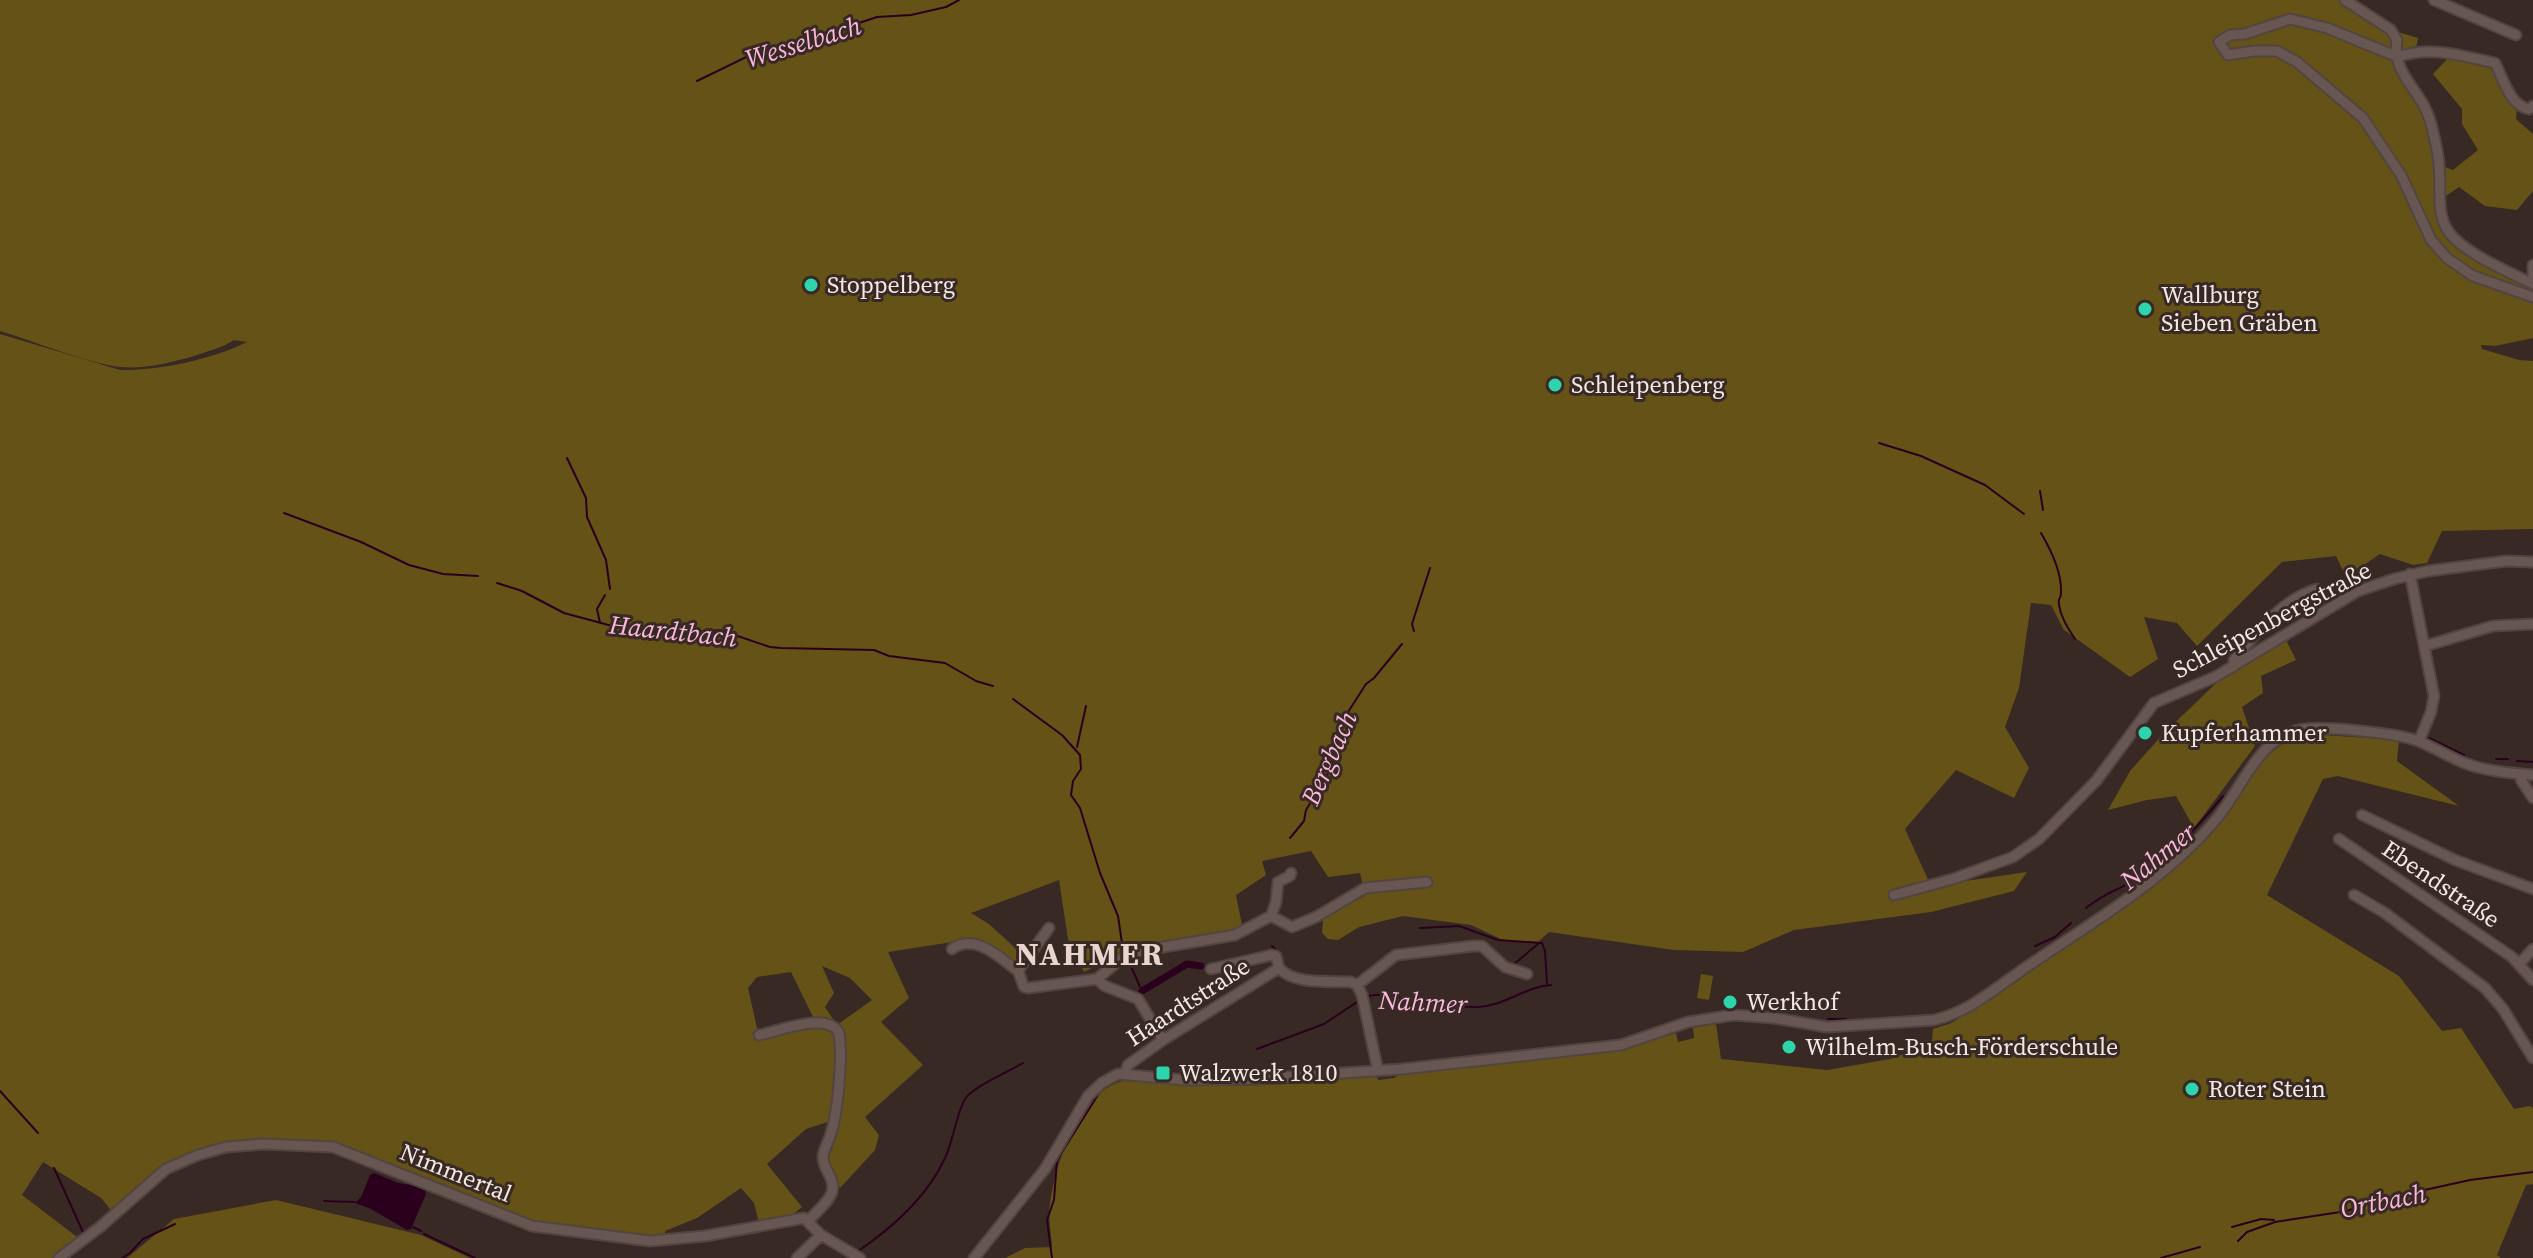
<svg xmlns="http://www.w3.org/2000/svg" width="2533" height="1258" font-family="'Source Serif 4',serif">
	<rect width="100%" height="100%" fill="#382925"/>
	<path fill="#655216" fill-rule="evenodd" d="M0 0H2345L2391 30 2418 38 2416 48 2398 57 2425 108 2440 165 2453 170 2478 150 2462 124V109L2433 74 2449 57 2495 66 2517 107 2516 119 2533 134V191L2517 210 2485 206 2459 187 2440 200 2453 238 2533 287V338L2495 346 2481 345 2482 349 2519 360 2533 361V529L2442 531 2427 563 2413 565 2380 554 2346 577 2336 556 2282 562 2197 646 2177 623 2144 617 2158 659 2130 677 2064 630 2051 605 2031 603 2019 688 2005 727 2029 768 2014 798 1956 770 1905 829 1931 886 2027 872 2014 891 1931 912 1794 930 1743 952 1674 950 1549 932 1538 942 1505 941 1471 925 1403 916 1359 927 1338 940 1328 939 1322 933 1323 920 1341 907 1365 896 1360 873 1328 877 1311 851 1262 861 1266 875 1236 895 1242 925 1232 933 1126 951 1084 972 1068 939 1059 880 971 913 989 924 1024 956 1017 967 959 941 888 952 909 998 881 1022 923 1065 865 1117 879 1135 875 1150 840 1188 827 1159 833 1147 834 1120 806 1129 767 1164 802 1207 787 1219 759 1223 754 1203 741 1188 697 1218 665 1231V1239L532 1226 363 1152 320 1143 266 1141 175 1163 115 1215 101 1198 43 1162 22 1195 85 1243 68 1258H0V334L120 370C158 371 213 359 247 342L234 340C222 348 208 351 194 356 170 363 145 369 120 367 83 362 37 342 0 331ZM822 966 850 978 872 1000 837 1025 825 1007 834 993ZM791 972 816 1023 759 1037 748 988 757 977Z
		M2284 636 2296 660 2261 676 2263 693 2242 707 2255 746 2194 828 2176 796 2147 800 2108 810 2130 771 2164 733 2233 667Z
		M2308 734 2399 740 2397 761 2459 806 2338 776 2323 779 2267 895 2399 976 2442 1031 2461 1028 2514 1109 2530 1106 2533 1108V1184L2526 1185 2497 1255 2501 1258H1005L1025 1248 1052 1247C1051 1233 1048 1218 1050 1204 1055 1165 1076 1102 1114 1084 1139 1072 1167 1086 1192 1086 1254 1086 1316 1085 1376 1074L1378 1080 1394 1078 1402 1073 1624 1049 1676 1033 1678 1042 1694 1038 1693 1028 1716 1024 1721 1059 1827 1070 1890 1059 1920 1048 1919 1041 1932 1040 1933 1029 1951 1023 1992 999 2125 905 2224 819 2264 758 2292 737Z
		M1701 974 1713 976 1709 1000 1697 998Z
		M276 1200 421 1235 470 1258H127L174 1219Z"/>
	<path fill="#2b001c" d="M374 1173 398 1183 424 1187 426 1194 411 1229 407 1230 371 1209 355 1203 361 1197 370 1175Z"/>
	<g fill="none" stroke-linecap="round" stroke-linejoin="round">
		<path stroke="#2b001c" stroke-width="2" d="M697 81 765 48 814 38 877 17 911 15 946 7 959 0
			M1879 443 1921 456 1985 485 2024 514
			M567 458 586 498 587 517 606 560 610 589
			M2040 491 2043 510
			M284 513 361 542 409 565 443 574 478 576
			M2041 533C2051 550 2062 572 2061 593 2060 603 2058 595 2059 605 2061 618 2068 628 2075 639
			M497 583 522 591 564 613 616 627 687 634 720 630 770 647 781 648 874 650 889 656 945 663 976 681 993 686
			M600 623 597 609 605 595
			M1414 631 1412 624 1430 568
			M1013 699 1062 735 1080 755 1081 769 1073 781 1071 795 1080 808 1100 873 1118 916 1123 950
			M2429 738 2464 755
			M1077 747 1086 706
			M2496 759H2508
			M2517 761 2533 762
			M1290 838 1304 821 1306 810 1331 768 1343 720 1366 684 1374 678 1402 644
			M2086 908C2106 891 2127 887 2147 873 2176 851 2200 824 2223 796
			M1420 928 1459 926 1498 940 1542 943 1545 951 1547 984
			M1272 946 1280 954
			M2035 946 2055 937 2071 923
			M1128 959 1140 987
			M1513 965 1539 943
			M1365 997C1385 991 1402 999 1421 1003 1439 1006 1461 1007 1478 1007 1505 1006 1524 987 1551 985
			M1828 1019H1846
			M1257 1049 1324 1024 1360 1000
			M0 1091 38 1133
			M54 1168 83 1232
			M324 1201 355 1202
			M413 1227 421 1231
			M2232 1227 2261 1219 2274 1220
			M424 1234 475 1258
			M2238 1241 2247 1232 2275 1222 2347 1211 2384 1197 2395 1199 2411 1193 2470 1180 2533 1172
			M857 1252C892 1228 927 1198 945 1158 952 1144 958 1109 965 1099 974 1086 1008 1072 1023 1063
			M122 1258 130 1253 143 1239 175 1224
			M1052 1258 1047 1220 1054 1200 1057 1160 1101 1090 1107 1085
			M2161 1258 2200 1247"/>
		<path stroke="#2b001c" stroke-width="7" d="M1142 991 1187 964 1201 966"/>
		<defs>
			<path id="minor" d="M2345 0 2391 30 2397 40C2392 68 2412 84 2424 106 2429 115 2432 126 2434 136 2436 145 2439 156 2439 166 2442 190 2434 218 2453 237 2471 256 2509 272 2533 284
				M2434 0 2516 35
				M2398 57 2327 28 2290 19 2245 34 2230 35 2219 42 2228 55 2254 51H2277L2297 62 2363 118 2401 175 2431 240 2447 258 2473 276 2533 297
				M2398 57C2429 45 2463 56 2495 63 2503 78 2510 106 2529 109L2533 106
				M2533 265V280
				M2410 574 2434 696 2431 712 2419 741
				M2425 646 2493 626 2533 624
				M2233 667 2234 660C2256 633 2282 599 2317 589
				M2522 774 2521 780 2533 798
				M2362 815 2455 860 2533 889
				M2339 839 2512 957 2533 980
				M1894 895 1953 879 2013 857 2039 839 2096 781 2154 703 2215 677 2358 591 2394 579 2428 571 2506 561 2533 562
				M2354 895 2385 913 2485 988 2503 1009 2533 1058
				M1271 916 1276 902 1278 882 1290 876 1291 873
				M1049 928 1018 971 1024 987 1028 988 1097 979 1105 986 1138 999 1163 1040
				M952 949C975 932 1000 958 1018 971
				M2520 963 2533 949
				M1211 969 1272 955 1276 956 1279 968
				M1097 979 1128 953 1235 935 1271 916 1292 927 1316 917 1365 888 1427 882
				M1357 985 1396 955 1473 946H1482L1505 967 1527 974
				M759 1035C780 1031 827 1011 839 1033 843 1056 838 1110 831 1133 829 1141 824 1148 823 1156 822 1169 836 1178 832 1192 829 1202 816 1212 809 1220
				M1125 1074 1128 1065 1163 1040 1279 968C1294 985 1329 981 1351 982L1357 985 1362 995 1378 1071
				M59 1258 100 1227 166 1169 198 1155 226 1147 265 1144 333 1147 532 1226 650 1241 705 1236 804 1218 821 1235 860 1258
				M797 1258 821 1235
				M974 1258 1045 1169 1088 1096 1102 1083 1118 1074 1186 1080 1256 1079 1402 1069 1621 1045 1688 1022 1734 1015 1774 1018 1827 1027 1934 1020C1969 1012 1993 990 2022 970 2089 924 2166 881 2218 817 2242 788 2260 734 2304 729 2325 726 2391 733 2412 739 2429 744 2445 755 2462 762 2483 771 2510 773 2533 775"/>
		</defs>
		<use href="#minor" stroke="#524541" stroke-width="13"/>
		<use href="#minor" stroke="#675651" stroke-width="9"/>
	</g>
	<g fill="#2cd5ab" stroke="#382925" stroke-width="3">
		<circle cx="811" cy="285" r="8"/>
		<circle cx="2145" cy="309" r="8"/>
		<circle cx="1555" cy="385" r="8"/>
		<circle cx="2145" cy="733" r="8"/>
		<circle cx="1730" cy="1002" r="8"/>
		<circle cx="1789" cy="1047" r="8"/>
		<rect x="1155" y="1065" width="16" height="16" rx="4"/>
		<circle cx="2192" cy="1089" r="8"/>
	</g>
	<g text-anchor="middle" stroke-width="6" stroke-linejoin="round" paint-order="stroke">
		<g font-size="24" fill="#f2e8e4" stroke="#382925" text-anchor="start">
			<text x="827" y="293">Stoppelberg</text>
			<text x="2161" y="303">Wallburg<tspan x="2161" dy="28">Sieben Gräben</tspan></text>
			<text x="1571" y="393">Schleipenberg</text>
			<text x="2161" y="741">Kupferhammer</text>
			<text x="1746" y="1010">Werkhof</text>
			<text x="1805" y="1055">Wilhelm-Busch-Förderschule</text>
			<text x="1179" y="1081">Walzwerk 1810</text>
			<text x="2208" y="1097">Roter Stein</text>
		</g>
		<g font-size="24" fill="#f2e8e4" stroke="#382925">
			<text transform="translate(2272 620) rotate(-28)" y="8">Schleipenbergstraße</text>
			<text transform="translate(2441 884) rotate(34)" y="8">Ebendstraße</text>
			<text transform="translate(1188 1002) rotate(-33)" y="8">Haardtstraße</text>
			<text transform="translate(456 1173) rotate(22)" y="8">Nimmertal</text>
		</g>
		<g font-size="26" font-style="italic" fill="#fbb8dd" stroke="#382925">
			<text transform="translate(803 42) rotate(-17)" y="9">Wesselbach</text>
			<text transform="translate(673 631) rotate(6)" y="9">Haardtbach</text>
			<text transform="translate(1329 758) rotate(-66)" y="9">Bergbach</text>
			<text transform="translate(2158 856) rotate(-39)" y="9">Nahmer</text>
			<text transform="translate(1423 1002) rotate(3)" y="9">Nahmer</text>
			<text transform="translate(2383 1201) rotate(-11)" y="9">Ortbach</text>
		</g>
		<g font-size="32" font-weight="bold" letter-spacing="2" fill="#e9d5cf" stroke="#382925">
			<text x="1090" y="965">NAHMER</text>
		</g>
	</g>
</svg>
